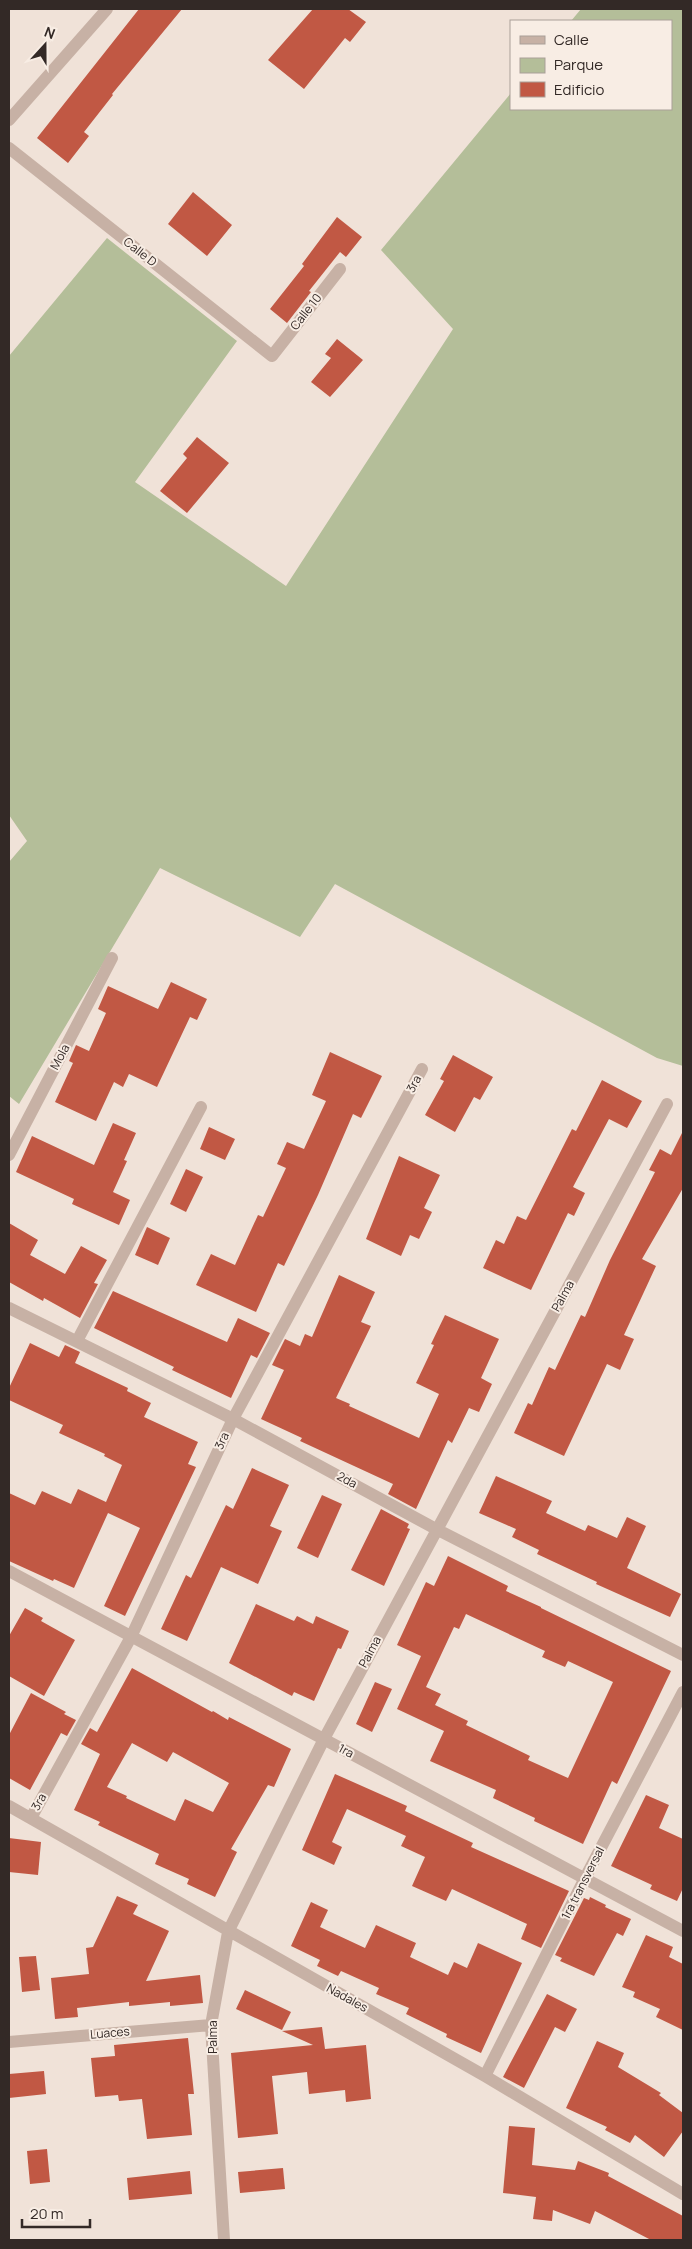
<svg xmlns="http://www.w3.org/2000/svg" width="692" height="2249" font-family="Manrope,sans-serif">
	<rect width="100%" height="100%" fill="#f0e2d8"/>
	<path fill="#b4be99" d="M581 9H683V1066L657 1058 335 884 300 937 160 868 19 1104 9 1096V862L27 841 9 815V356L107 238 237 341 135 482 286 586 453 329 381 250 511 93V109H671V21H571Z"/>
	<path fill="#c15844" fill-rule="evenodd" d="M139 9H182L112 94 113 95 84 132 89 136 68 163 37 138Z
		M313 9H348L366 22 350 42 345 38 304 89 268 60Z
		M193 192 232 225 207 256 168 224Z
		M337 217 362 237 346 257 340 252 309 291 311 292 287 323 270 309 304 266 302 264Z
		M337 339 363 360 330 397 311 382 331 358 325 354Z
		M197 437 229 463 187 513 160 491 187 458 183 454Z
		M171 982 207 999 197 1020 190 1017 157 1087 129 1074 123 1087 114 1082 96 1121 55 1102 73 1063 69 1061 76 1045 89 1051 106 1013 98 1009 108 986 158 1009Z
		M330 1052 382 1076 361 1118 353 1114 318 1195 284 1266 278 1263 256 1312 196 1285 211 1254 235 1265 258 1215 263 1217 286 1168 277 1164 287 1142 304 1149 326 1101 312 1095Z
		M453 1055 493 1077 480 1100 474 1097 455 1132 425 1115 444 1081 440 1079Z
		M602 1080 642 1101 627 1128 609 1119 573 1187 585 1193 574 1216 568 1213 531 1290 483 1268 496 1240 504 1244 517 1216 526 1220 572 1129 576 1131Z
		M113 1123 136 1133 124 1160 127 1161 113 1192 130 1200 119 1225 72 1204 74 1199 16 1172 32 1136 94 1165Z
		M209 1127 235 1139 225 1160 200 1149Z
		M683 1131V1188L642 1259 656 1266 624 1335 634 1339 620 1370 607 1364 564 1456 514 1433 528 1403 532 1405 549 1367 555 1370 581 1315 585 1317 610 1260 655 1172 649 1170 660 1149 671 1155Z
		M399 1156 440 1175 424 1208 432 1212 419 1239 410 1235 401 1256 366 1239Z
		M186 1169 203 1177 186 1212 170 1204Z
		M9 1223 38 1240 30 1255 65 1274 81 1246 107 1260 94 1283 98 1284 80 1318 44 1298 43 1301 9 1282Z
		M147 1227 170 1238 158 1265 135 1255Z
		M339 1275 375 1292 361 1322 371 1326 336 1398 350 1404 349 1406 419 1438 439 1394 416 1383 434 1345 431 1344 445 1315 499 1339 481 1378 492 1384 479 1412 469 1408 452 1443 448 1440 416 1509 388 1494 393 1484 300 1441 302 1438 261 1419 284 1370 272 1365 285 1339 300 1346 305 1334 312 1337Z
		M113 1291 227 1342 238 1318 270 1333 257 1358 251 1355 231 1398 172 1370 174 1367 94 1328Z
		M30 1343 59 1357 65 1345 80 1352 75 1363 128 1388 127 1391 151 1403 144 1417 198 1442 188 1464 196 1467 125 1616 104 1606 140 1528 108 1513 74 1588 54 1579 53 1581 9 1561V1493L35 1505 42 1491 71 1504 78 1489 106 1502 122 1465 104 1456 105 1454 59 1433 63 1425 9 1400V1388Z
		M252 1468 289 1485 270 1526 282 1531 258 1584 221 1567 187 1641 161 1629 186 1575 191 1578 226 1505 233 1509Z
		M496 1476 552 1501 546 1513 585 1531 588 1525 617 1538 627 1517 646 1526 627 1568 681 1594 670 1617 596 1584 597 1582 537 1554 539 1550 512 1537 516 1529 479 1513Z
		M322 1495 342 1504 318 1558 297 1548Z
		M381 1509 409 1524 407 1528 410 1529 384 1586 351 1570Z
		M448 1556 508 1586 506 1591 541 1607V1608L671 1671 617 1784 612 1781 583 1844 534 1821 535 1818 493 1798 496 1790 430 1761 444 1731 397 1709 421 1656 397 1645 426 1582 434 1586ZM466 1614 545 1651 542 1657 565 1667 568 1661 613 1682 568 1778 528 1760 530 1756 466 1725 468 1721 435 1705 441 1694 426 1687 454 1627 459 1629Z
		M256 1604 294 1621 297 1616 313 1624 316 1616 349 1631 341 1649 338 1648 314 1701 294 1692 292 1696 229 1663Z
		M25 1608 43 1618 41 1621 75 1640 44 1696 9 1676V1636Z
		M132 1668 212 1712 213 1711 228 1720 229 1717 291 1749 274 1787 268 1785 231 1849 237 1852 215 1897 187 1884 189 1879 155 1864 159 1854 98 1825 100 1822 74 1810 100 1754 81 1744 90 1728 97 1732ZM132 1743 167 1762 173 1752 229 1783 213 1812 185 1799 175 1821 126 1798 127 1796 107 1787Z
		M375 1682 392 1689 372 1732 356 1724Z
		M31 1693 66 1712 64 1714 76 1720 67 1736 61 1733 30 1790 9 1778V1735Z
		M335 1774 407 1806 405 1811 473 1843 471 1847 569 1891 541 1948 521 1939 527 1924 452 1889 446 1901 412 1886 425 1857 401 1846 406 1836 347 1809 332 1842 342 1847 334 1865 302 1850Z
		M646 1795 669 1805 659 1828 683 1839V1888L677 1901 650 1889 652 1885 611 1866Z
		M9 1838 41 1842 38 1875 9 1872Z
		M117 1896 138 1905 133 1914 169 1931 146 1981 200 1975 203 2003 170 2006V2002L129 2006V2002L77 2008 78 2017 55 2019 51 1978 89 1974 86 1948 93 1947Z
		M590 1897 606 1905 605 1907 631 1919 623 1936 617 1933 594 1976 560 1961 562 1958 555 1955 584 1898 589 1900Z
		M311 1902 328 1910 320 1927 365 1948 376 1925 416 1943 410 1957 448 1975 454 1962 467 1968 478 1943 522 1963 481 2053 446 2037 447 2034 406 2014 409 2008 376 1994 379 1988 341 1971 338 1976 317 1966 320 1960 291 1946Z
		M646 1935 673 1947 669 1957 683 1964V2030L656 2017 660 2009 633 1997 635 1992 622 1987Z
		M36 1956 40 1990 22 1992 19 1957Z
		M245 1990 291 2012 282 2030 236 2009Z
		M547 1994 577 2009 565 2032 555 2027 524 2088 503 2077Z
		M322 2027 325 2049 366 2045 371 2099 346 2102 345 2090 309 2094 307 2072 272 2076 278 2134 238 2138 231 2053 313 2045 282 2031Z
		M188 2038 194 2094H188L192 2135 147 2139 142 2099 119 2101 118 2095 95 2097 91 2058 115 2056 114 2045Z
		M597 2041 624 2053 618 2067 661 2093 659 2095 683 2113V2131L664 2157 635 2135 630 2143 605 2130 607 2127 566 2108Z
		M44 2071 46 2094 9 2098V2074Z
		M509 2126 535 2128 532 2165 575 2170 578 2161 609 2173 608 2176 683 2216V2240H651L595 2211 590 2224 553 2210 552 2221 533 2219 536 2197 503 2193Z
		M47 2149 50 2182 30 2184 27 2151Z
		M283 2168 285 2189 240 2193 238 2172Z
		M190 2171 192 2194 129 2200 127 2178Z"/>
	<g fill="none" stroke-linecap="round" stroke-linejoin="round">
		<path stroke="#c7b1a5" stroke-width="12" d="M9 120 107 9
			M9 148 272 356 340 269
			M9 1155 112 958
			M9 1308 233 1419 436 1529 683 1655
			M77 1341 201 1107
			M9 1571 683 1931
			M9 1806 485 2076 683 2194
			M31 1818 131 1637 233 1419 422 1069
			M9 2042 211 2025
			M485 2076 585 1878 683 1692
			M224 2240 211 2025 228 1932 324 1739 667 1104"/>
	</g>
	<g text-anchor="middle" stroke-width="4" stroke-linejoin="round" paint-order="stroke">
		<g font-size="12" fill="#332926" stroke="#f8ede4">
			<text transform="translate(140 252) rotate(38)" y="4">Calle D</text>
			<text transform="translate(306 312) rotate(-52)" y="4">Calle 10</text>
			<text transform="translate(60 1057) rotate(-62)" y="4">Mola</text>
			<text transform="translate(414 1084) rotate(-62)" y="4">3ra</text>
			<text transform="translate(563 1296) rotate(-61)" y="4">Palma</text>
			<text transform="translate(222 1441) rotate(-65)" y="4">3ra</text>
			<text transform="translate(347 1480) rotate(28)" y="4">2da</text>
			<text transform="translate(370 1652) rotate(-62)" y="4">Palma</text>
			<text transform="translate(346 1751) rotate(28)" y="4">1ra</text>
			<text transform="translate(39 1802) rotate(-61)" y="4">3ra</text>
			<text transform="translate(583 1883) rotate(-63)" y="4">1ra transversal</text>
			<text transform="translate(347 1998) rotate(29)" y="4">Nadales</text>
			<text transform="translate(110 2033) rotate(-5)" y="4">Luaces</text>
			<text transform="translate(213 2037) rotate(-90)" y="4">Palma</text>
		</g>
	</g>
	<rect width="692" height="2249" fill="none" stroke="#332926" stroke-width="20"/>
	<rect x="510" y="20" width="162" height="90" fill="#f8ede4" stroke="#a99f98"/>
	<rect x="520" y="36" width="25" height="8" fill="#c7b1a5" stroke="#a99f98"/>
	<text x="554" y="45" font-size="15" fill="#332926">Calle</text>
	<rect x="520" y="58" width="25" height="15" fill="#b4be99" stroke="#a99f98"/>
	<text x="554" y="70" font-size="15" fill="#332926">Parque</text>
	<rect x="520" y="82" width="25" height="15" fill="#c15844" stroke="#a99f98"/>
	<text x="554" y="95" font-size="15" fill="#332926">Edificio</text>
	<g transform="translate(45 45) rotate(21)" stroke="#f8ede4" stroke-width="4" paint-order="stroke">
	<path d="M0-4L9 19L0 12L-9 19Z" fill="#332926"/>
	<text y="-8" font-size="14" font-weight="bold" text-anchor="middle" fill="#332926">N</text>
	</g>
	<path d="M22 2219v8h68v-8" fill="none" stroke="#332926" stroke-width="2.5"/>
	<text x="30" y="2219" font-size="15" fill="#332926" stroke="#f8ede4" stroke-width="4" paint-order="stroke">20 m</text>
</svg>
